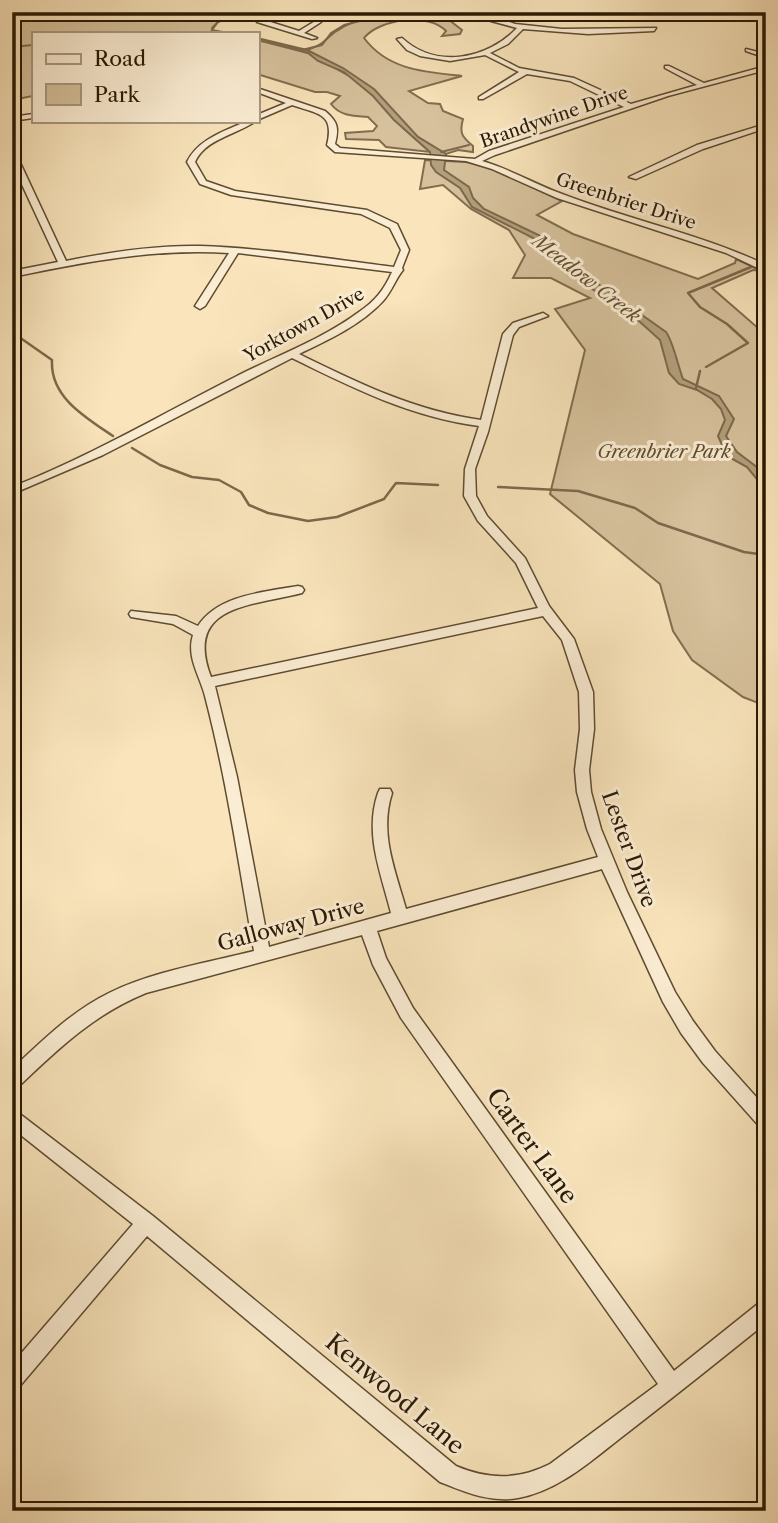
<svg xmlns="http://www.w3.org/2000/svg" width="778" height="1523" font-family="'Libre Caslon Text',serif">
	<rect width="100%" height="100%" fill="#f9e4bb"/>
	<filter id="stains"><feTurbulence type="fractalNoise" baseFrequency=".00286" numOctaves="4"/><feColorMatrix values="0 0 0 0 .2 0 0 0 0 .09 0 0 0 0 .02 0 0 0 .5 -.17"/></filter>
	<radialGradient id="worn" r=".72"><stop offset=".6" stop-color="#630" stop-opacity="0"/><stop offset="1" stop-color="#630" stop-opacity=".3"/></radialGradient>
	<path fill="#d6c19c" stroke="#806d4f" stroke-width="2" d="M54 12H234V16L218 22 212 30 228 33H33V96L12 100V19Z
		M396 12H437L439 17 449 20 462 30 460 34 442 36 446 31C429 12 379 19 364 38 388 70 424 72 462 76L409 91 428 103 440 104 443 111 463 119C459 133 462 137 473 146V152L458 150 446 154 402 127 430 152 386 147 379 140 346 139 345 133 373 131 377 126 368 117C353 116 340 116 331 104L340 96 327 92H315L257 74V40L308 53 349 76C336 64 320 57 307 50 329 43 325 36 343 27 359 18 379 16 396 12Z
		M425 160 466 162 487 167 562 201 537 215 573 234 698 279 735 263 736 259 762 271 753 270 712 288 766 335V706L743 697 692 660 673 631 660 584 550 494 585 350 555 309 590 298 551 278H513L525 255 509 230 471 209 443 185 420 189Z"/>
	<path fill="#b39f7c" stroke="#7c694b" stroke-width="2" d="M257 38 307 50 343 68 374 89 418 137 446 154 444 170 469 187 473 198 484 209 553 242 567 262 666 332C673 341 678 366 683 379L719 396 734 419 726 436 737 452 766 474V550L757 530 763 494 761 484 747 467 727 456 718 436 725 420 721 409 712 399 697 390 679 384 669 373 660 340 640 322 575 277 545 244 472 207 460 188 436 172 431 165 430 152 394 120 373 96 344 72 318 61 308 53Z"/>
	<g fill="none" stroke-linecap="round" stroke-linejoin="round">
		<path stroke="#7c694b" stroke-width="2" d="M212 28 228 12
			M12 47 33 45
			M302 50 322 45 331 33 344 25 395 12
			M441 152 469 145"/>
		<path stroke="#7c694b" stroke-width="2.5" d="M19 337 52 360C50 397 85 417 113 436
			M706 367 748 343 727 324 700 307 688 293 751 267
			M696 388 700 371
			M132 448 160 465 192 477 219 480 241 492 249 505 268 513 308 521 337 517 384 499 396 483 438 485
			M498 487 578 491 635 508 658 523 744 552 766 555"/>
		<defs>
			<path id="minor" d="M266 12H273L264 20 299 31 317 20H321V22L304 33 317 38 312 39 257 22V20Z
				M348 12H363L371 15 368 17Z
				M474 12H482L515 24 562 29 656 28 654 31 588 34 523 29 508 44 490 53 519 68 574 78 631 104 697 85 665 68V66H669L704 83 766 66V70L668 96 495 155 482 161C510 169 535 184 562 194 629 220 701 234 766 265V272L726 253 557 198 492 169 466 161 335 152 327 145C335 113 318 114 292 105L257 120V115L286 103 257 92V88L325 111C338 122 339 128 335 144L340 148 475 159 489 151 624 107 570 81 527 74 483 99H479V97L519 72 485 55 450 61 420 56 407 50 397 39 402 38C435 69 487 60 517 28L491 21Z
				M766 17V21L749 20Z
				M746 49 766 54V58L746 51Z
				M33 114V118L12 121V117Z
				M247 121H256C236 135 205 139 195 162L206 181 235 191 367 210 397 224 409 250 402 268 403 270C396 278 392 291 383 301 361 325 328 340 299 354 358 383 415 411 481 420L503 334 513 323 543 313 548 316 519 327 513 335 488 432 475 469 476 496 487 516 525 558 549 606 574 639 593 692 594 729 589 770 591 792 601 829 627 892 675 992 693 1021 715 1051 766 1108V1130L760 1127 703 1063 681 1033 663 1002 602 869 377 931 386 958 413 1008 674 1371 759 1303 766 1300V1323C720 1360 674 1397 627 1433 594 1458 561 1490 518 1498 490 1503 465 1492 440 1482L147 1236 19 1387 12 1390V1364L133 1224 12 1128V1108L153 1216 456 1466C489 1480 518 1480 550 1464L658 1384 401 1018 373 965 362 935 146 993C94 1014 58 1049 18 1087L12 1089V1069C42 1041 72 1011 109 993 154 971 206 963 254 951 239 866 227 780 205 696 200 676 186 657 193 635L173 624 131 617 129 614 131 611 176 616 198 626C218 595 264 592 298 586L302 587 304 590 302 593C253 606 183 604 211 677L538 608 516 563 478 521 464 496 465 469 479 426C411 417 353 388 292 358L103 455 12 494V487C91 456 162 414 237 376 278 355 321 340 359 312 375 301 384 290 392 272L238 253 205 306 200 309 195 306 229 253C155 248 85 262 12 277V271L58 262 12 163V152L16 154 66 261C110 252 155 245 200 246 265 248 329 259 394 267L401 250 390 228 361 214 231 195 200 184 187 162C198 139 225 131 247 121ZM543 616 562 640 579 692 580 729 575 770 577 792 587 829 598 857 406 909C395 870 379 833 392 793L390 789H380L378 793C364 834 381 873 391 913L269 947 237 777 215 686Z
				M766 124V128L703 149 636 179 629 177 697 145Z"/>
		</defs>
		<use href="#minor" stroke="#5e4c30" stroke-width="3"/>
		<use href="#minor" fill="#fbedd3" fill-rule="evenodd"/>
	</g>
	<g text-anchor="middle" stroke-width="6" stroke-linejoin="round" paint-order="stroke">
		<g font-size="18" fill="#2a1902" stroke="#fbedd3">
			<text transform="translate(554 117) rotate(-19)" y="6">Brandywine Drive</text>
			<text transform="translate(626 201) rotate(18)" y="6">Greenbrier Drive</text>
			<text transform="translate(304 325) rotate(-29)" y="6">Yorktown Drive</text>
		</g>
		<g font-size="18" font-style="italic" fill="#5e4b30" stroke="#fbedd3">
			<text x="664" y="458">Greenbrier Park</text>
		</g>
		<g font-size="19" font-style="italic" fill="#614f33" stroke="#fbedd3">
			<text transform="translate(587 278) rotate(38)" y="7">Meadow Creek</text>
		</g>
		<g font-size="21" fill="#2a1902" stroke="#fbedd3">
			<text transform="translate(629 849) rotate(70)" y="7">Lester Drive</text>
			<text transform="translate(291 925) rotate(-15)" y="7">Galloway Drive</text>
		</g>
		<g font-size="24" fill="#2a1902" stroke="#fbedd3">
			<text transform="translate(532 1146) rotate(54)" y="8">Carter Lane</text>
			<text transform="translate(395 1394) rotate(40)" y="8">Kenwood Lane</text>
		</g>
	</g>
	<rect width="778" height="1523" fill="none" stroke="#f9e4bb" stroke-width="42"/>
	<rect x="14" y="14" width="750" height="1495" fill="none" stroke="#2a1902" stroke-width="3.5"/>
	<rect x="21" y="21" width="736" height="1481" fill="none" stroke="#2a1902" stroke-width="2"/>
	<rect x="32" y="32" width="228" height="91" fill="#fbedd3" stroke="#a7987f" stroke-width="2"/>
	<rect x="46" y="54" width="35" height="10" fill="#fbedd3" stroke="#a7987f" stroke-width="2"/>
	<text x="94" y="66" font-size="21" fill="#2a1902">Road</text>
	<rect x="46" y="84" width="35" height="21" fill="#d6c19c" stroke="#a7987f" stroke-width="2"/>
	<text x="94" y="102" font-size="21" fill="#2a1902">Park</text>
	<rect width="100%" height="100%" filter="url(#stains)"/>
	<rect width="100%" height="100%" fill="url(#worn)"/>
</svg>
